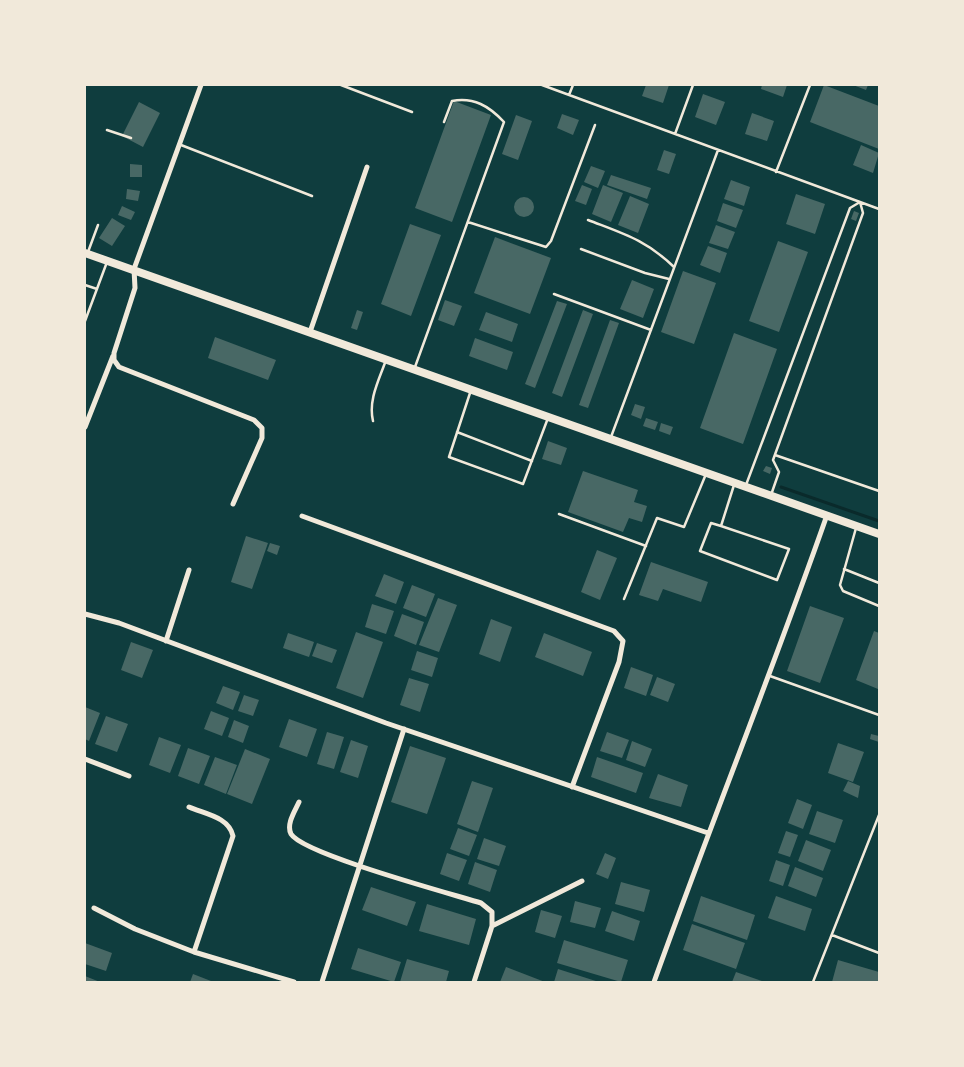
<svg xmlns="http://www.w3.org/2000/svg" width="964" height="1067" font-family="'Fira Sans Condensed',sans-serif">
	<rect width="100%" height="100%" fill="#0f3d3e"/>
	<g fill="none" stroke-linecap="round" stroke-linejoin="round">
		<path stroke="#0a2a2b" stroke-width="3" d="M781 487 879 521"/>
	</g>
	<path fill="#486865" d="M646 85H669L663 103 642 96Z
		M762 85H787L783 97 761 89Z
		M824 85 879 106V149L810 122Z
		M853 85H868L866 90Z
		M703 94 725 102 716 125 695 117Z
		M454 101 491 115 452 222 415 208Z
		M139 102 160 113 143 147 122 136Z
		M752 113 774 121 767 141 745 134Z
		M562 114 579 120 573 135 557 128Z
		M516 115 532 121 518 160 502 154Z
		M861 145 879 153 873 173 853 165Z
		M664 150 676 154 669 174 657 170Z
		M130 164 142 165V177H130Z
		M591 166 605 171 598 188 584 182Z
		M611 175 651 188 647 199 607 185Z
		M731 180 750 187 744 206 724 199Z
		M582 185 592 189 586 205 575 201Z
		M603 185 623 193 611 222 592 214Z
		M127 189 140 191 138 201 126 199Z
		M796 194 825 204 815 234 786 224Z
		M630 196 649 204 638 233 618 225Z
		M514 207a10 10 0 1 1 20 0a10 10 0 1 1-20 0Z
		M723 203 743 210 736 228 717 221Z
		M122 206 135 212 131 220 118 215Z
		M854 211 859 213 856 221 851 219Z
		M112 218 125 226 112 246 99 238Z
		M410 224 441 235 411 316 381 304Z
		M716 225 735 232 728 249 709 243Z
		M495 237 551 258 530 314 474 293Z
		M778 241 808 252 779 332 749 321Z
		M708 246 727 253 720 273 700 265Z
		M683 271 716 283 694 344 661 332Z
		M632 280 654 289 643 318 620 309Z
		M445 300 462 306 454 326 438 320Z
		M557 301 567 304 535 388 525 384Z
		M357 310 363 312 357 330 351 328Z
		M583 310 593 314 562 397 552 393Z
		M486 312 518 324 512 342 479 330Z
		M610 320 619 323 588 408 579 405Z
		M734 333 777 349 743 444 700 428Z
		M215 337 276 360 268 380 208 358Z
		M475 338 513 352 507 370 469 356Z
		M635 404 645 407 641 419 631 415Z
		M646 418 658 422 655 430 643 426Z
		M661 423 673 427 670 435 659 431Z
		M548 441 567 448 561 465 542 459Z
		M766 466 772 468 770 474 763 471Z
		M583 471 638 490 634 502 647 506 642 522 629 518 623 532 568 512Z
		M246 536 268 543 252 589 231 582Z
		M270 543 280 546 277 555 267 551Z
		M597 550 617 558 600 600 581 592Z
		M651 562 708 582 701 602 663 589 658 601 639 595Z
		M384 574 404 582 396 604 375 596Z
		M412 585 435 594 426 617 403 608Z
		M438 598 457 605 439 652 419 645Z
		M372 604 394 611 386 634 365 627Z
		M810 606 844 618 820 683 787 671Z
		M402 614 424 622 416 645 394 636Z
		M491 619 512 627 500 662 479 654Z
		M874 631 879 633 878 689 856 680Z
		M356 632 383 642 363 698 336 688Z
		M288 633 314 642 309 657 283 648Z
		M544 633 592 652 583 676 535 657Z
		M131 642 153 650 142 678 121 670Z
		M317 643 337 650 332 663 312 656Z
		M417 651 438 658 432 677 411 670Z
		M631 667 653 675 646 696 624 688Z
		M657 677 675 684 668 702 650 695Z
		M409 678 429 684 420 712 400 705Z
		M223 686 240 692 233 710 216 703Z
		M244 695 259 700 253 716 238 711Z
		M85 707 100 713 89 741 85 739Z
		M211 711 229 718 222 736 204 729Z
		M106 716 128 724 117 752 95 744Z
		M289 719 317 729 307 757 279 747Z
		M234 720 249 726 243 743 228 737Z
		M327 732 344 737 334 769 317 764Z
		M607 732 629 740 622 758 600 751Z
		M871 734 879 736V742L870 739Z
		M159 737 181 745 170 773 149 765Z
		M351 740 368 746 358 778 340 772Z
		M632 741 652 749 645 767 626 760Z
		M838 743 864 752 853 782 828 773Z
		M410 746 446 758 427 814 391 802Z
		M188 748 210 756 199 784 178 776Z
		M245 749 270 759 252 804 227 794Z
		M215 757 237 765 226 794 204 785Z
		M597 757 643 773 636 793 591 777Z
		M658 774 688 785 681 807 649 798Z
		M472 781 493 788 478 832 457 824Z
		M848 781 860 786 858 798 843 791Z
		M797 799 812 805 803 829 788 823Z
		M817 811 843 820 835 843 809 834Z
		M458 828 477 835 469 856 450 849Z
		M786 831 798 835 790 857 778 853Z
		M484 838 506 846 499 866 477 859Z
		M806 840 831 850 823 871 798 861Z
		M447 853 467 860 459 881 440 874Z
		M605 853 616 858 608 879 596 874Z
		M776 860 790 865 783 886 769 881Z
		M475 862 497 870 490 892 468 884Z
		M795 867 823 878 816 897 788 886Z
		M621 882 650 890 644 912 615 904Z
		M371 887 416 902 407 926 362 910Z
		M701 896 755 915 747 940 693 921Z
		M776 896 812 909 805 931 768 918Z
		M575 901 601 908 595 928 570 922Z
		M427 904 476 919 469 945 419 931Z
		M541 910 562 916 555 938 535 932Z
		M612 911 640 921 634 941 605 931Z
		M692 924 745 943 736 969 683 950Z
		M564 940 628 960 621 982 557 963Z
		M85 943 112 953 106 971 85 964Z
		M358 948 401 962 394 982 351 969Z
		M407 959 449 971 446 982H400Z
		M838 960 879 972V982H832Z
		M506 967 545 982H500Z
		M558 969 599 982H554Z
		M736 972 765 982H732Z
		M193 974 211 981V982H190Z
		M85 976 100 982H85Z"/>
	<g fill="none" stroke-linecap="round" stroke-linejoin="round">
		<path stroke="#f1e9da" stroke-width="2.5" d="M341 85 412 112
			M542 85 879 209
			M569 95 573 85
			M107 130 131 138
			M675 134 693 85
			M181 145 312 196
			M776 172 810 85
			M588 220C624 234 646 240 674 267
			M468 222 546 247 551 241 595 125
			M581 249 645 273 669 279
			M88 252 98 225
			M85 285 97 289
			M554 294 651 330
			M85 321 107 262
			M415 367 504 122C489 106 474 97 452 101L444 122
			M471 390 449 457 523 484 548 418
			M373 421C368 400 379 380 386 360
			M457 432 532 461
			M611 437 718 150
			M775 455 879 491
			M746 485 850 208 860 202 863 213 773 460 779 472 771 495
			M559 514 646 546
			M721 526 711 523 700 551 777 580 789 549 721 526 734 485
			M856 528 840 585 843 591 879 606
			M844 569 879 583
			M624 599 657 518 684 527 706 474
			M770 676 879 715
			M832 935 879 953
			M813 982 879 815"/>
		<path stroke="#f1e9da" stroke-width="5" d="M201 85 134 269 135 288 114 353V360L119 367 254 420 262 428V438L233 504
			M310 332 367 167
			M85 427 113 356
			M302 516 614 631 623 641 619 662 572 787
			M85 614 119 623 386 723 708 833
			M166 641 189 570
			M85 759 129 776
			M299 802C295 811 286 824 291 834 303 854 452 894 481 903L492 912V926L474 982
			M189 807C205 814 229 817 233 836L194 952
			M94 908 135 929 194 952 294 982
			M492 926 582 881
			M322 982 404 729
			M654 982C710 826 772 672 827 515"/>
		<path stroke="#f1e9da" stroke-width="8" d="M85 253 879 534"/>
	</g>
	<rect width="964" height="1067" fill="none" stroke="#f1e9da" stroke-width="172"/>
</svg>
